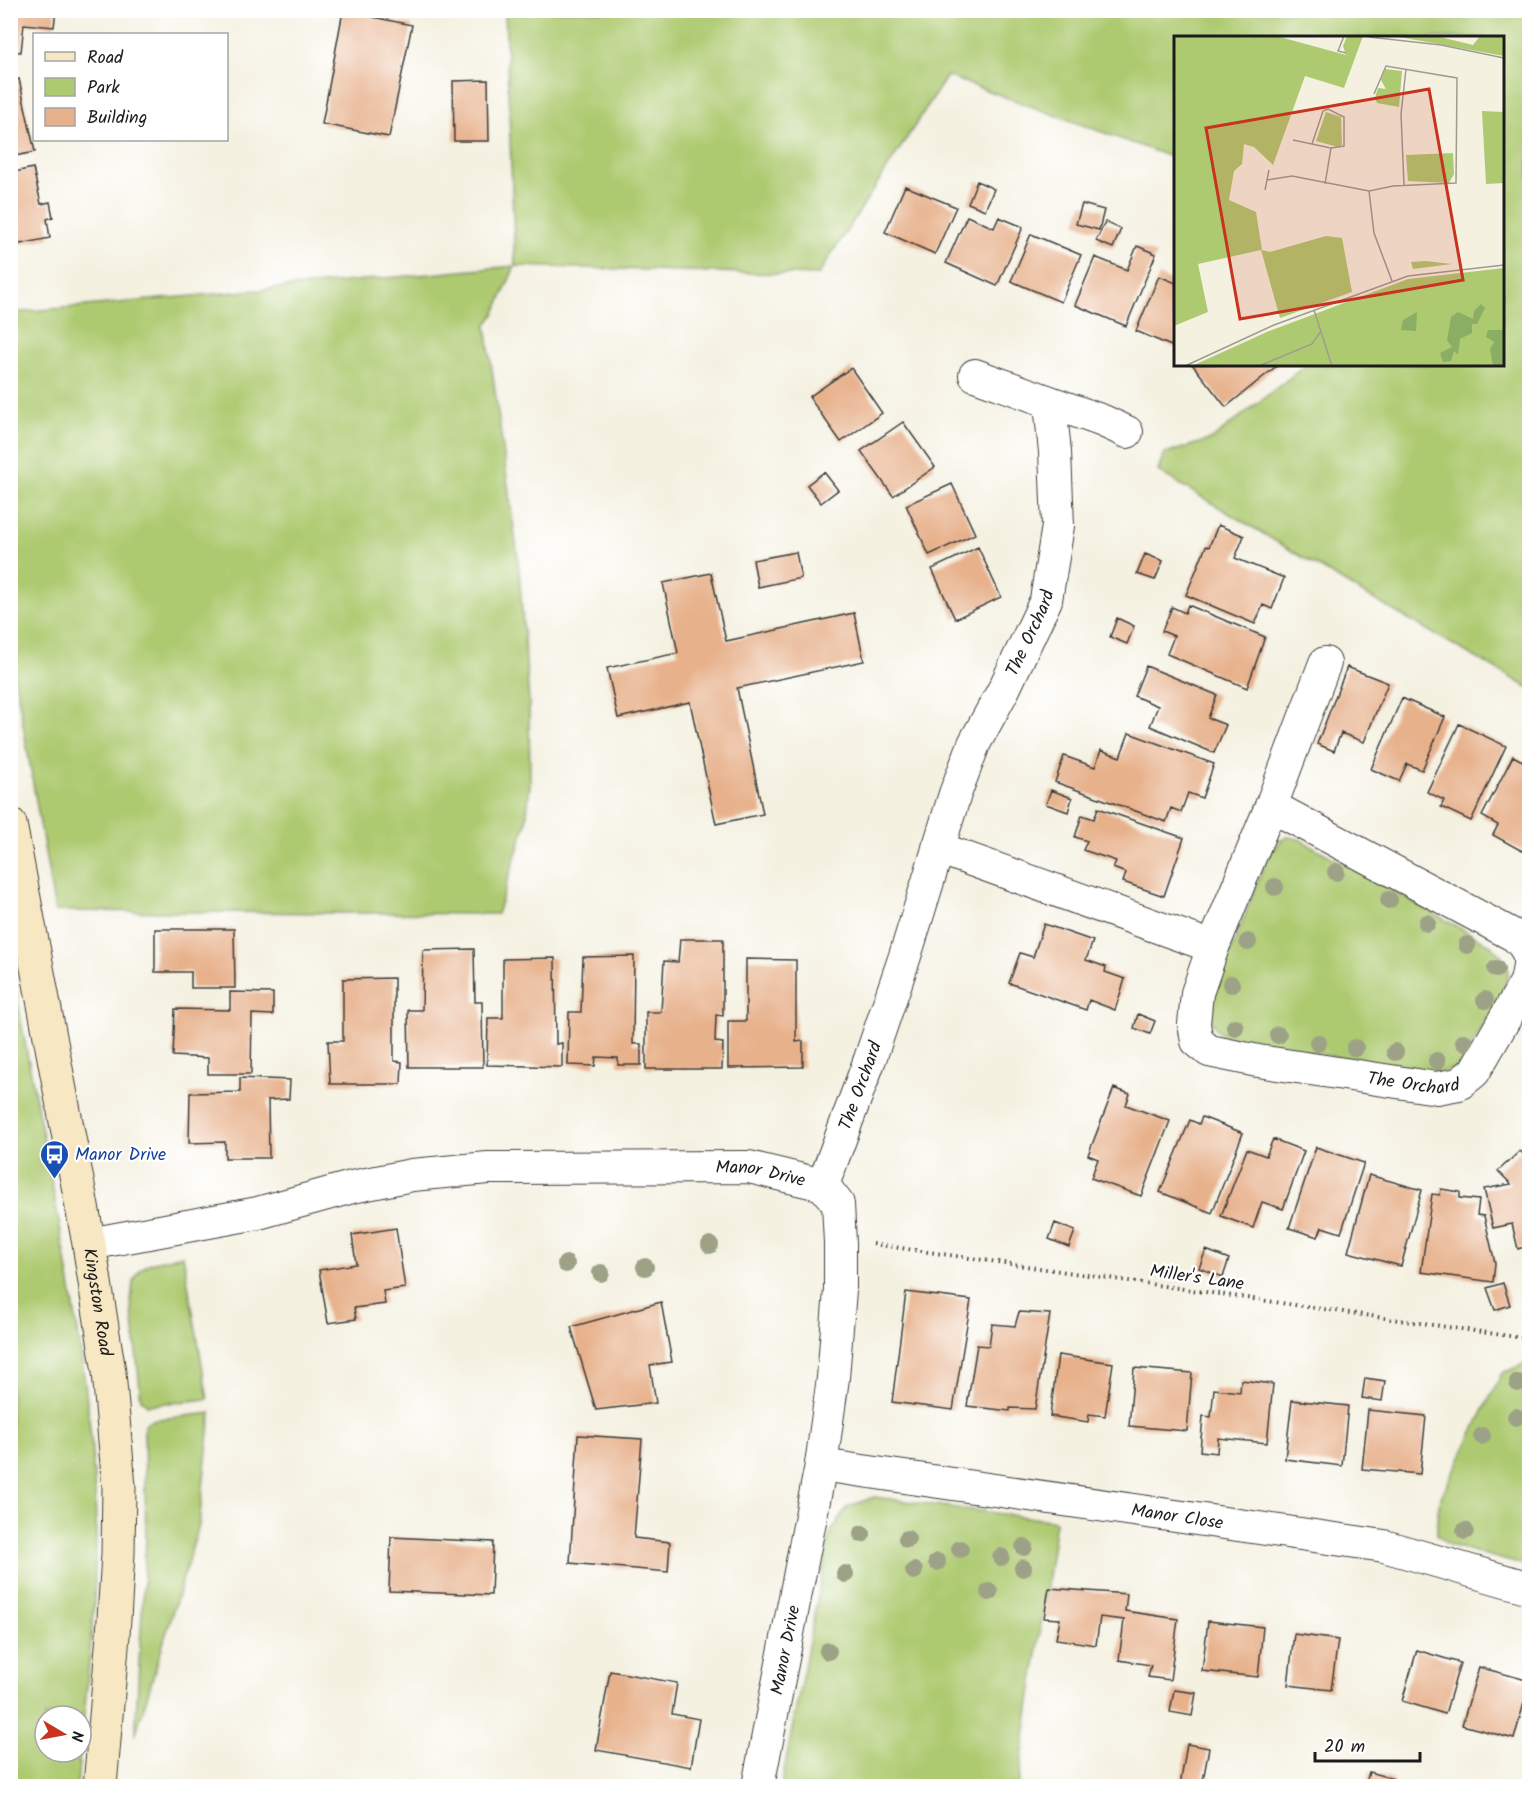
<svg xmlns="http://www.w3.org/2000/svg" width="1540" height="1797" font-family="Kalam,sans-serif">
	<rect width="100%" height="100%" fill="#fff"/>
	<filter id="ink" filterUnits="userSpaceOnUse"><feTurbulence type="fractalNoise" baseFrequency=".0167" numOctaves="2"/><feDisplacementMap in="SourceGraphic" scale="12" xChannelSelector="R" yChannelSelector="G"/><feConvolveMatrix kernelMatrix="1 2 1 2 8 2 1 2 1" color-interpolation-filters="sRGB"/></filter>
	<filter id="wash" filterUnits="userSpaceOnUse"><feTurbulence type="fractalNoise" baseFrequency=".008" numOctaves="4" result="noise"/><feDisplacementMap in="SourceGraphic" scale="24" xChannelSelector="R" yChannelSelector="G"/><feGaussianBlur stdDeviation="1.35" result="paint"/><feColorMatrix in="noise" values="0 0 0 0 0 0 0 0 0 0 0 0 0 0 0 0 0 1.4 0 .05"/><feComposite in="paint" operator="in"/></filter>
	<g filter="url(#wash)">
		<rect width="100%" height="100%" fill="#f4f1e1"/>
		<path fill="#aeca71" stroke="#657346" stroke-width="1.5" d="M505 11H1529V688L1364 594 1158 471 1164 454 1212 439 1306 365 1502 364V38H1176L1175 165 1171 157 947 76 818 275 515 266 495 313 486 326 518 558 529 702 530 784 526 823 497 914 55 911 11 655V313L515 266Z
			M1288 837 1299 839 1491 945C1499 953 1508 960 1508 972 1509 989 1468 1051 1457 1068L1442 1072 1410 1069 1226 1039C1213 1027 1208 1020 1211 1002L1267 858 1281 840Z
			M10 963C25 1040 39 1118 54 1195 73 1295 90 1395 95 1496 99 1580 89 1663 81 1746V1716H45V1752H80L77 1786H11Z
			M183 1255 208 1399 147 1405 141 1399 131 1301 133 1282 140 1270 150 1263Z
			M1529 1362V1567L1447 1544 1437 1534V1520L1440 1499 1502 1373Z
			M211 1413 199 1525 135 1736 146 1539 144 1430 145 1424 151 1420Z
			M874 1497 1056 1521 1018 1786H781L830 1534 847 1507Z"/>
		<g id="blocks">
			<path fill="#e7b18b" d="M10 10H56L54 27 24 24 21 52 10 51Z
				M343 11 412 25 389 137 322 124Z
				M19 79 35 152 10 157V81Z
				M488 80 489 141H454L453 81Z
				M33 168 41 204 50 202 53 217 47 219 50 238 10 246V173Z
				M977 181 994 189 985 210 968 203Z
				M905 186 956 207 935 254 885 232Z
				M1082 204 1104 210 1099 230 1076 224Z
				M967 216 994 228 999 217 1023 227 997 286 946 263Z
				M1105 222 1121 229 1113 248 1096 241Z
				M1031 234 1081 255 1061 302 1011 281Z
				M1137 246 1156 254 1126 326 1075 305 1095 257 1127 270Z
				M1159 276 1176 283V348L1136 331Z
				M1192 364H1279L1226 407Z
				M851 368 882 413 841 442 809 397Z
				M903 422 935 467 893 496 861 451Z
				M824 472 838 490 821 503 807 485Z
				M952 484 975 534 929 555 906 505Z
				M1218 525 1244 536 1235 558 1284 578 1272 609 1263 605 1255 624 1186 595 1206 546 1209 547Z
				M978 547 1001 597 955 619 932 569Z
				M796 552 801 578 758 587 753 560Z
				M1145 554 1163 561 1155 580 1137 574Z
				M711 573 726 641 854 613 864 661 737 688 763 814 716 824 690 702 618 718 607 668 678 653 663 583Z
				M1188 605 1265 637 1247 688 1167 654 1174 636 1162 631 1172 607 1185 613Z
				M1117 618 1134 626 1127 644 1110 637Z
				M1146 666 1217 695 1208 718 1226 725 1214 753 1150 726 1158 706 1134 696Z
				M1347 667 1388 683 1364 742 1341 733 1334 751 1317 744Z
				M1402 698 1445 717 1422 770 1407 764 1399 781 1371 769Z
				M1459 724 1506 746 1471 821 1441 807 1444 800 1427 792Z
				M1129 733 1214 764 1202 798 1188 793 1181 812 1171 808 1166 822 1055 782 1064 756 1095 767 1101 750 1120 757Z
				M1513 756 1530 765V838L1522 851 1493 835 1498 825 1482 816Z
				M1051 790 1072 798 1068 812 1046 804Z
				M1098 808 1184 838 1164 896 1123 882 1126 873 1113 868 1116 861 1083 850 1087 841 1075 837 1082 815 1094 819Z
				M1044 924 1093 941 1086 960 1106 967 1105 972 1125 979 1115 1010 1089 1000 1086 1010 1009 983 1020 953 1033 957Z
				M155 929H234L235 988H191V972H155Z
				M680 939H723V1016L716 1015 715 1042 723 1043 722 1069H646V1012H661L664 961 678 962Z
				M474 949 475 1002H482L483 1067H409L408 1010H422L423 950Z
				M634 956 633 1044H641V1065H618V1058L596 1057 595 1066 568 1065 569 1012H581L583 957Z
				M555 958 556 1044 562 1043V1067L487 1065 488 1018H503V959Z
				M746 959 796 960V1042L803 1041V1067L728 1068V1021H746Z
				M394 978V1061L402 1062 401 1084H330L328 1041H343V979Z
				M230 992 273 993V1015L252 1014 251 1074H208V1058L173 1056 175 1009 230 1010Z
				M1138 1014 1155 1021 1150 1034 1134 1028Z
				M240 1078 290 1080 289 1099 268 1100 269 1158H225V1142L189 1143 190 1093 240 1092Z
				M1114 1088 1130 1094 1126 1105 1170 1121 1141 1196 1091 1178 1098 1159 1088 1155Z
				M1202 1117 1243 1133 1212 1213 1160 1192 1190 1120 1199 1124Z
				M1273 1139 1304 1151 1283 1209 1262 1202 1253 1228 1221 1216 1247 1149 1266 1156Z
				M1316 1147 1364 1163 1341 1233 1322 1227 1318 1237 1289 1228Z
				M1520 1151 1530 1160V1245L1518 1249 1512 1224 1493 1228 1484 1189 1511 1184 1498 1171Z
				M1369 1175 1422 1190 1401 1266 1348 1252Z
				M1441 1189 1460 1192V1198L1479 1200 1477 1215 1484 1216 1495 1263 1493 1282 1421 1272 1432 1194 1440 1195Z
				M1055 1223 1075 1231 1069 1247 1049 1239Z
				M396 1228 405 1288 383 1291 385 1304 354 1308 356 1319 328 1323 319 1270 356 1264 352 1235Z
				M1206 1250 1229 1259 1223 1277 1199 1268Z
				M1503 1283 1510 1305 1495 1310 1487 1288Z
				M906 1292 971 1300 953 1410 892 1402Z
				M661 1302 672 1362 650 1365 656 1403 596 1410 571 1327Z
				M1019 1312 1050 1314 1035 1409 1010 1408V1411L967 1406 977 1345 989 1346 992 1324 1015 1326Z
				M1058 1355 1113 1363 1105 1416 1089 1414 1088 1422 1050 1416Z
				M1134 1368 1192 1373 1187 1431 1129 1426Z
				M1365 1378 1385 1381 1382 1401 1362 1398Z
				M1241 1380 1273 1384 1267 1443 1218 1438 1217 1453 1200 1451 1203 1416 1211 1417 1214 1389 1240 1392Z
				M1292 1400 1348 1406 1342 1466 1285 1459Z
				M1368 1410 1426 1416 1420 1474 1362 1469Z
				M578 1435 642 1439 634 1538 670 1542 668 1572 570 1563Z
				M391 1537 493 1542 491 1595 389 1591Z
				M1049 1588 1127 1594 1125 1611 1178 1619 1170 1680 1148 1677 1151 1665 1119 1660 1124 1620 1100 1617 1096 1645 1056 1639 1060 1619 1044 1618Z
				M1208 1621 1263 1627 1258 1677 1202 1671Z
				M1294 1634 1338 1640 1331 1690 1288 1685Z
				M1417 1650 1460 1663 1445 1714 1402 1701Z
				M1479 1667 1530 1681 1514 1739 1462 1725Z
				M610 1671 677 1683 672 1714 699 1719 691 1767 596 1750Z
				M1174 1690 1196 1693 1192 1716 1170 1712Z
				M1187 1744 1209 1748 1202 1786H1180Z
				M1369 1772 1394 1779 1391 1786H1365Z"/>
		</g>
	</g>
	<g filter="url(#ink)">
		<use href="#blocks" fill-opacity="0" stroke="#3c3c3a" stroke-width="1.5"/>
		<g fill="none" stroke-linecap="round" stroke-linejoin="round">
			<defs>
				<g id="street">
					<path d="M975 375 1103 421 1127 432"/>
					<path d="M938 848 1213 947 1271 806 1325 663"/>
					<path id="s1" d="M1213 947 1197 993 1194 1024 1197 1041 1209 1051 1258 1061 1437 1088 1459 1084 1474 1072 1526 982C1531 959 1532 952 1515 936L1271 806"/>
					<path id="s2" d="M823 1185 870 1059 905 956 955 794 974 744 1004 689 1046 600 1058 526 1055 452 1050 404"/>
					<path id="s3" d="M89 1244 258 1213 352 1187 412 1175 488 1168 749 1167 823 1185 838 1204 840 1243V1290L833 1378 821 1465 758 1786"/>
					<path id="s4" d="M821 1465 1384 1546 1530 1588"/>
				</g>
				<g id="secondary">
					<path id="s5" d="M10 824 89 1244 109 1372 119 1487 118 1554 113 1635 100 1786"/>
				</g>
			</defs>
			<use href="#street" stroke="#3c3c3a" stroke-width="34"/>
			<use href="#secondary" stroke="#3c3c3a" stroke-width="35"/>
			<path stroke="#3c3c3a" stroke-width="4" stroke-dasharray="1.5 4.5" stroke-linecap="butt" d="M873 1244 1530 1339"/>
			<use href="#street" stroke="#fff" stroke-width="32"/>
			<use href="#secondary" stroke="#f7e8c3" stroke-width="33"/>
		</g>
		<g fill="#9da287">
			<circle cx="1336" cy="872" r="9"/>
			<circle cx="1275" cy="887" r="9"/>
			<circle cx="1389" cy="900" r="9"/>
			<circle cx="1427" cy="923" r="9"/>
			<circle cx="1248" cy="942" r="9"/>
			<circle cx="1467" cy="945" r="9"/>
			<circle cx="1496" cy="969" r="9"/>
			<circle cx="1231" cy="984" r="9"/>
			<circle cx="1485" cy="1000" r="9"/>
			<circle cx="1235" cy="1027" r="9"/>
			<circle cx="1278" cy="1035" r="9"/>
			<circle cx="1464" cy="1042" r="9"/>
			<circle cx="1318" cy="1043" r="9"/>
			<circle cx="1355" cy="1048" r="9"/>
			<circle cx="1395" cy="1052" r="9"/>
			<circle cx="1437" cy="1061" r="9"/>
			<circle cx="710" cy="1245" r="9"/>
			<circle cx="566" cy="1264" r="9"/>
			<circle cx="645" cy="1267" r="9"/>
			<circle cx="601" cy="1273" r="9"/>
			<circle cx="1518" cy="1383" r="9"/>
			<circle cx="1516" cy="1417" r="9"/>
			<circle cx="1482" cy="1436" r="9"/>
			<circle cx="1465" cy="1531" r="9"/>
			<circle cx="862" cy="1534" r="9"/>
			<circle cx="907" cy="1539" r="9"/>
			<circle cx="1024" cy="1547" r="9"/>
			<circle cx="960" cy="1549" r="9"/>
			<circle cx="1001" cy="1557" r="9"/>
			<circle cx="937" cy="1562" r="9"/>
			<circle cx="1023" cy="1568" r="9"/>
			<circle cx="914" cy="1571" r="9"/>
			<circle cx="845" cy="1574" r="9"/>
			<circle cx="989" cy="1592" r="9"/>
			<circle cx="828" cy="1651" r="9"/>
		</g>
	</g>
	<defs>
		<symbol id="bus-pin" viewBox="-11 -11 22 30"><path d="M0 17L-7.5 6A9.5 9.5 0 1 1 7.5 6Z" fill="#1a4fb4" stroke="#fff"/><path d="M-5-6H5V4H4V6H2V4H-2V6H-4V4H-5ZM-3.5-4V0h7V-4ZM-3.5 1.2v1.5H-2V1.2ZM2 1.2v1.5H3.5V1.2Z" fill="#fff"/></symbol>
	</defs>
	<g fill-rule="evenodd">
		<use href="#bus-pin" x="38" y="1138" width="33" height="45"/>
	</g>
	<g text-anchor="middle" stroke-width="4.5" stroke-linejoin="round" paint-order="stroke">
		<g font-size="18" fill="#1c1c1c" stroke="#fff">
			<text dy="6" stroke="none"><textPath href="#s2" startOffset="591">The Orchard</textPath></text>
			<text dy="6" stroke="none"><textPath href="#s1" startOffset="320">The Orchard</textPath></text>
			<text dy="6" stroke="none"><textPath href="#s2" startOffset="106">The Orchard</textPath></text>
			<text dy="6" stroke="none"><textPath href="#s3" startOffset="680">Manor Drive</textPath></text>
			<text transform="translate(1197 1277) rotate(8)" y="6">Miller's Lane</text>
			<text dy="6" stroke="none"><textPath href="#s5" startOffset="486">Kingston Road</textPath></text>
			<text dy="6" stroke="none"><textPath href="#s4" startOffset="360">Manor Close</textPath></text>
			<text transform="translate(785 1650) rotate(-79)" y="6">Manor Drive</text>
		</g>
		<g font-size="18" fill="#164399" stroke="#fff" text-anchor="start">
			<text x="75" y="1160">Manor Drive</text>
		</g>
	</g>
	<g transform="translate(1174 36)">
		<rect width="330" height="330" fill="#f4f1e1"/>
		<path d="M0 0 106 1 172 19 169 10 173 0H189L170 52 131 40 99 129 80 111 70 108 68 128 60 135 55 164 82 176 88 214 96 216 152 200 168 202 178 256 106 282 87 214 24 228 34 276 0 290ZM220 0H262L299 9 306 0H330V20ZM211 33 228 35 225 71 203 67 201 62 204 52 212 53 207 44ZM308 75 330 76V147L312 148ZM152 76 167 81 168 109 164 111 142 105ZM279 117 280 138 275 147 234 145 232 119ZM251 225 278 228 239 233 237 226ZM330 232V330H18L95 295 234 243Z" fill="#aeca71"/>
		<path d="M307 268 311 272 303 288H298V297L286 303 284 319 280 315 277 325 269 326 266 317 278 311 273 304 277 281 284 276 299 283 300 275ZM243 276 242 295 227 294 229 284ZM314 294H330V330H319L316 313 320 306 312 301Z" fill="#8aae63"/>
		<path fill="none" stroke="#9e9c92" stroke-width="1.5" d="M170 0 164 15 172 17M195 1 267 9 330 22M200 58 212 30 283 42 282 147 219 150 195 155 200 197 218 245M119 104 157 112 151 148M138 108 149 75 154 73 170 81V110L157 112M93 144 118 140 195 155M230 149 227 78 232 33M91 154 95 134M140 274 158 330M11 330 100 289 234 240 330 229M85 330 138 308 147 295"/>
		<path fill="#c8321e" fill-opacity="0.15" stroke="#c8321e" stroke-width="3" d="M255 53 289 244 66 283 32 92Z"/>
		<rect width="330" height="330" fill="none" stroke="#1c1c1c" stroke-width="3"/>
	</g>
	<rect width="1540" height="1797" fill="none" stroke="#fff" stroke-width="36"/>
	<rect x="33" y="33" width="195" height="108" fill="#ffffff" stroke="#a4a4a4" stroke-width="1.5"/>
	<rect x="45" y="52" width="30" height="9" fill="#f7e8c3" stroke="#a4a4a4" stroke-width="1.5"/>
	<text x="87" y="63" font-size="18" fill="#1c1c1c">Road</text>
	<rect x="45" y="78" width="30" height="18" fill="#aeca71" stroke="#a4a4a4" stroke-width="1.5"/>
	<text x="87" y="93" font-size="18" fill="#1c1c1c">Park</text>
	<rect x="45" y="108" width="30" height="18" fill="#e7b18b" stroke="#a4a4a4" stroke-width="1.5"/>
	<text x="87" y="123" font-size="18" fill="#1c1c1c">Building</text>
	<g transform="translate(63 1734) rotate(100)"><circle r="28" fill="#ffffff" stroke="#a4a4a4" stroke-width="1.5"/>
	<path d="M0-4.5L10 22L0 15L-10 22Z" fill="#c8321e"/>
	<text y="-9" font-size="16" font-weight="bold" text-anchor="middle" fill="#1c1c1c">N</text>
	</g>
	<path d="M1315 1752v9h105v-9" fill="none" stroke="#1c1c1c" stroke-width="3"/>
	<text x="1324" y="1752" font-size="18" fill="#1c1c1c" stroke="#ffffff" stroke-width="4.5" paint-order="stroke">20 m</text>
</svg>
